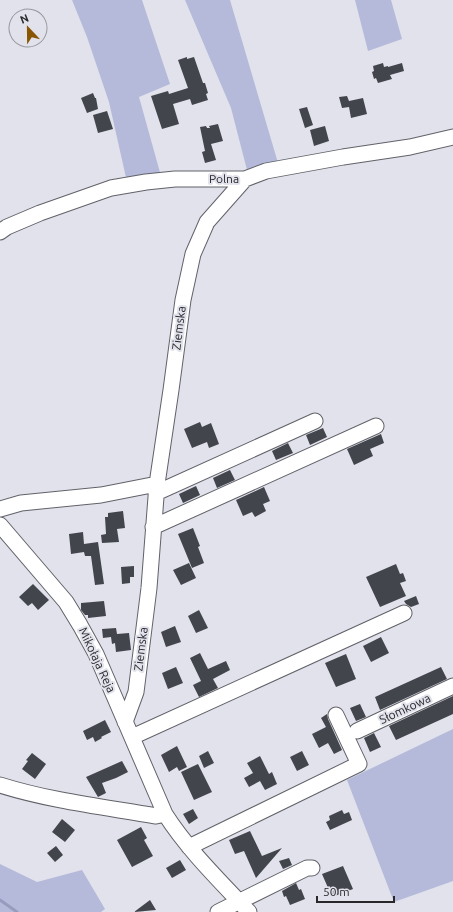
<svg xmlns="http://www.w3.org/2000/svg" width="453" height="912" font-family="Ubuntu,sans-serif">
	<rect width="100%" height="100%" fill="#e1e2eb"/>
	<path fill="#b5bada" d="M72 0H142L170 84 139 97 161 176 127 182 109 102 87 37Z
		M185 0H230L278 163 247 170 231 108Z
		M355 0H391L402 39 368 51Z
		M453 729V881L394 902 347 780Z
		M0 864 37 882 82 870 105 909 101 912H0Z"/>
	<g fill="none" stroke-linecap="round" stroke-linejoin="round">
		<path stroke="#979cbf" stroke-width="3" d="M0 900 17 912"/>
	</g>
	<path fill="#43454c" d="M187 57V59L194 57 203 83H205L208 93 206 94 208 100 192 105 190 99 173 104 179 124 162 129 151 96 168 91 169 94 188 88 178 60Z
		M383 63 384 67 388 66V67L402 63 404 71 390 75 392 79 378 83 376 78 374 79 372 72 374 71 373 66Z
		M93 93 95 98H96L98 109 87 113 81 98Z
		M347 96 349 101 363 98 367 114 351 118 349 107 342 108 339 97Z
		M307 107 313 125 305 128 299 109Z
		M107 111 113 129 98 133 93 115Z
		M218 124 223 141 211 144 216 160 205 163 202 152 205 151 200 127 206 126 207 128H210L209 126Z
		M325 126 329 141 314 146 310 130Z
		M200 422 202 427 211 423 219 444 209 448 207 442 192 448 184 429Z
		M323 428 327 437 310 445 306 435Z
		M381 434 384 443 370 449 373 456 354 465 347 449Z
		M288 443 293 453 276 460 272 451Z
		M230 470 235 480 217 488 213 478Z
		M196 486 200 495 183 503 179 494Z
		M264 487 270 501 263 504 266 511 255 517 252 512 243 516 236 500Z
		M123 511 125 528 117 529 119 542 102 543 101 535 106 534 105 517H108V513Z
		M193 528 200 546 198 547 204 563 192 568 178 534Z
		M83 532 84 544 98 542 104 584 95 585 91 556H85L84 552 71 554 69 534Z
		M189 563 196 578 181 585 173 570Z
		M396 564 400 574 403 573 406 581 400 583 406 596 380 607 366 577Z
		M134 566V577H130V583L122 584 121 567Z
		M33 584 49 600 38 610 32 603 28 606 19 597Z
		M416 596 419 604 411 607 406 604 404 601Z
		M104 601 106 616 88 618V615H85L81 610V603Z
		M199 610 208 628 196 633 188 616Z
		M175 626 181 642 166 647 161 632Z
		M116 628 117 634 129 633 131 650 116 652 115 643 112 644 111 637 103 638 102 629Z
		M381 637 389 653 371 662 363 646Z
		M200 653 208 669 226 661 230 670 213 679 218 688 199 697 193 685 201 681 190 658Z
		M346 654 356 679 336 687 325 663Z
		M176 667 183 683 168 689 162 673Z
		M441 667 447 679 380 710 375 697Z
		M453 696V714L396 740 389 726Z
		M360 704 366 717 356 721 350 708Z
		M327 714 328 719 342 750 334 754 328 743 319 748 312 734 326 727 321 718Z
		M105 720 111 732 101 737 102 738 95 742 93 737 87 740 83 731Z
		M374 733 381 747 370 752 364 738Z
		M177 746 187 767 179 771 177 767 169 772 161 755Z
		M208 751 214 763 204 768 199 756Z
		M302 751 309 765 297 771 290 757Z
		M32 753 46 764 35 779 22 769 28 761 26 760Z
		M260 756 269 774 272 772 277 784 265 790 260 781 249 787 244 778 253 773 247 763Z
		M122 761 128 772 116 778 102 783 106 793 98 797 86 777Z
		M198 764 212 792 194 800 181 772Z
		M193 809 198 818 189 824 183 814Z
		M342 810 344 814 349 812 352 820 330 830 326 822 330 820 329 816Z
		M62 819 75 830 65 842 52 832Z
		M141 827 147 838 144 840 153 856 132 867 117 840Z
		M250 831 262 856 282 848 256 878 244 851 235 854 229 840Z
		M56 846 63 855 55 862 47 853Z
		M289 858 292 865 283 869 279 861Z
		M180 860 186 870 172 878 166 868Z
		M343 866 353 889 332 897 322 874Z
		M296 883 299 890 301 889 305 899 290 905 286 896 284 897 282 891Z
		M150 900 156 910 134 912Z"/>
	<g fill="none" stroke-linecap="round" stroke-linejoin="round">
		<defs>
			<path id="minor" d="M0 232 7 227 40 213 111 188 146 182 175 179H245L266 171 343 157 410 147 453 137
				M156 493 315 421
				M0 509 21 503 101 495 157 484
				M0 525 66 602 80 625 96 654 165 814C188 850 219 880 249 912
				M153 527 376 426
				M125 722 136 692 149 588 157 484 171 390 183 300 193 254 207 222 245 179
				M357 731 453 686
				M132 737 404 613
				M0 785C51 801 104 807 156 816L165 814
				M189 847 359 764 336 715
				M218 912 307 868H312"/>
		</defs>
		<use href="#minor" stroke="#616269" stroke-width="17"/>
		<use href="#minor" stroke="#fff" stroke-width="15"/>
	</g>
	<g text-anchor="middle" stroke-width="4" stroke-linejoin="round" paint-order="stroke">
		<g font-size="12" fill="#28282b" stroke="#e1e2eb">
			<text x="224" y="183">Polna</text>
			<text transform="translate(179 328) rotate(-83)" y="4">Ziemska</text>
			<text transform="translate(141 649) rotate(-83)" y="4">Ziemska</text>
			<text transform="translate(97 660) rotate(65)" y="4">Mikołaja Reja</text>
			<text transform="translate(405 709) rotate(-25)" y="4">Słomkowa</text>
		</g>
	</g>
	<g transform="translate(28 28) rotate(338)"><circle r="19" fill="#e1e2eb" stroke="#97989e"/>
	<path d="M0-3L7 15L0 10L-7 15Z" fill="#895501"/>
	<text y="-6" font-size="11" font-weight="bold" text-anchor="middle" fill="#28282b">N</text>
	</g>
	<path d="M317 896v6h77v-6" fill="none" stroke="#28282b" stroke-width="2"/>
	<text x="323" y="896" font-size="12" fill="#28282b" stroke="#e1e2eb" stroke-width="3" paint-order="stroke">50 m</text>
</svg>
